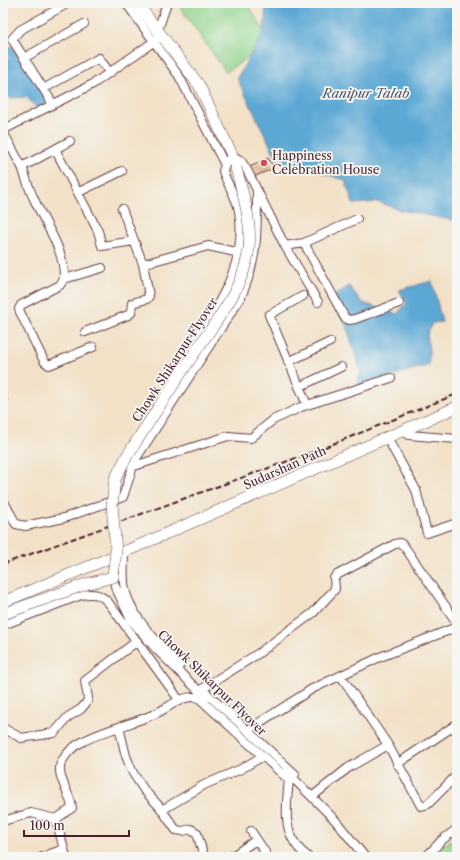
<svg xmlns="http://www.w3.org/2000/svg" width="460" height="860" font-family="'Libre Caslon Text',serif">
	<rect width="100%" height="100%" fill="#f6f6f2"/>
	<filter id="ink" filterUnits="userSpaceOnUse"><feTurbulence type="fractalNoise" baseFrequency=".025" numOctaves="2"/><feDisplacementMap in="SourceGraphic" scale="8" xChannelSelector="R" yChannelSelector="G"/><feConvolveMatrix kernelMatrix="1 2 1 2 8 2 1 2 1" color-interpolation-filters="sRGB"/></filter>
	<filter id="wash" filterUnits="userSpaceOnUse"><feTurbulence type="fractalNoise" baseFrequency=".012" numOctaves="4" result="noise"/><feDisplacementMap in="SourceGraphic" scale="16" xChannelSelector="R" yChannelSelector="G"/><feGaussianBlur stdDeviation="0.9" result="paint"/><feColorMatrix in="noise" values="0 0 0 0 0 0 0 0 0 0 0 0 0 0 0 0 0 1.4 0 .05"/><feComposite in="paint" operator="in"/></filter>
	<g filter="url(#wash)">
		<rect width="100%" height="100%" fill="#f2e1c7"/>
		<path fill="#91d48d" stroke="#6e7a5c" d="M177 3H247L271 42 226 72Z
			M457 837V857H437L445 844Z"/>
		<path fill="#5ba8d4" stroke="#526480" d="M266 3H457V221L400 210 378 202 353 204 345 180 277 159 237 78 264 32Z
			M12 46 45 93 46 104 37 109 27 97 12 98 3 96V61L9 59 5 48Z
			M432 281 442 322 432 323 427 335 429 351V365L360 385 357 383 361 372 346 325 328 300 349 286 363 303 397 314 407 303 399 290Z"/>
		<g id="blocks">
			<path fill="#dbaf83" d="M268 158 274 168 253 177 248 168Z"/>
		</g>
	</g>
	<g filter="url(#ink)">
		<use href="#blocks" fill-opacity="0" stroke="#633c42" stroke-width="1"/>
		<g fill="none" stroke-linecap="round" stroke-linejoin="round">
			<defs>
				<path id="minor" d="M126 3 179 76 225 165
					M158 30 167 3
					M24 58 84 24
					M45 88 99 58 110 73
					M53 104 12 39 20 30 65 5
					M3 130 93 84 159 38
					M3 132 22 167 70 141
					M55 149 98 231 102 246 134 241
					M22 167C26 178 29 189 34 199 45 225 65 249 64 279L60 285 21 305 19 309 20 312 44 361 49 365 93 347
					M79 192 122 171
					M304 243 345 318 349 320 355 319 399 303
					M285 246 304 243 357 219
					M143 264 208 246 240 253
					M64 279 102 268
					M303 296 269 315 307 405
					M85 332 128 315 131 313 132 303 147 299 149 296 143 264 122 209
					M288 362 330 342
					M166 379C201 327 250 278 239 211 237 197 227 185 223 171L225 165 232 155 241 161 247 170 285 246 318 302
					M299 387 341 367
					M3 401V405
					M402 430 409 435 457 439
					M386 436 416 490 427 533 457 523
					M131 467 228 436 251 438 273 420 301 407 391 378
					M3 500 16 524 25 526 64 518 123 497 135 460 241 297C258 258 257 233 257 191
					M124 552C124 562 123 573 124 583 127 614 159 644 180 665
					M113 577 115 586 131 620 158 651 206 698
					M3 625 81 595C93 593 99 593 108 602L180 701
					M341 676 388 745 421 806 428 804 457 775
					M202 689 259 653 302 621 313 613 335 589 334 578 337 575 395 544 400 543 404 546 457 623
					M203 690 295 774
					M119 727 126 756 133 773 144 790 159 806 176 830 183 831 191 829 197 833 204 857
					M3 728 21 738 54 733 68 717 81 709 87 702 88 698 85 681 137 641
					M248 730 312 689 380 657 457 627
					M397 764 457 724
					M287 772 335 820 365 857
					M289 780C286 810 281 836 308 857
					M313 796 348 768 388 745
					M162 810 204 785 241 769 263 756
					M3 821 31 813 56 819
					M251 831 265 852
					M42 857 64 849
					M66 857 56 819 72 808C71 794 54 774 62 761 66 754 74 746 82 742 106 729 134 724 159 712 170 706 186 693 199 698L289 780
					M231 857 256 840
					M426 857 442 840 457 829"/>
				<path id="major" d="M137 3 199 85 232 155 236 168
					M3 602 124 552 457 407"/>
			</defs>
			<use href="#minor" stroke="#633c42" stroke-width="10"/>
			<use href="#major" stroke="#633c42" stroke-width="12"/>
			<use href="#minor" stroke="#fff" stroke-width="8"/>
			<use href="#major" stroke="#fff" stroke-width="11"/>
			<path stroke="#4a1f2b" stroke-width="2" stroke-dasharray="6 3" stroke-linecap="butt" d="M3 564 313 452 457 394"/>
			<defs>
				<path id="major-bridge" d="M3 614 86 584 113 577 116 551 112 505 115 479 127 456C149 422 171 388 193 355 215 322 244 289 249 248 252 221 243 195 236 168"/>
			</defs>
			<use href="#major-bridge" stroke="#633c42" stroke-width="12" stroke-linecap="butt"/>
			<use href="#major-bridge" stroke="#fff" stroke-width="11"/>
		</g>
	</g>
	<circle fill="#d1495b" stroke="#f6f6f2" stroke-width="1.5" cx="264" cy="163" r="4"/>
	<g text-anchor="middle" stroke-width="3.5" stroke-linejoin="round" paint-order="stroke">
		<g font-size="12" fill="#4a1f2b" stroke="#f6f6f2" text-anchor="start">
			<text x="272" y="160">Happiness<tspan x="272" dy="14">Celebration House</tspan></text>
		</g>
		<g font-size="12" fill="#4a1f2b" stroke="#f6f6f2">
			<text transform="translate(175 360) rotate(-57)" y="4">Chowk Shikarpur Flyover</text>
			<text transform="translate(285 468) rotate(-24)" y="4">Sudarshan Path</text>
			<text transform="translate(212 683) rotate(44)" y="4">Chowk Shikarpur Flyover</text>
		</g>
		<g font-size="13" font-style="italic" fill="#51566f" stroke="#f6f6f2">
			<text x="366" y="98">Ranipur Talab</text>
		</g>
	</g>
	<rect width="460" height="860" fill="none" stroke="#f6f6f2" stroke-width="16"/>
	<path d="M24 830v6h105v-6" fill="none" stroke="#4a1f2b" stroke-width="2"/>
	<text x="30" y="830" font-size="12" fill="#4a1f2b" stroke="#f6f6f2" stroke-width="3" paint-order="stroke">100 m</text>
</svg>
